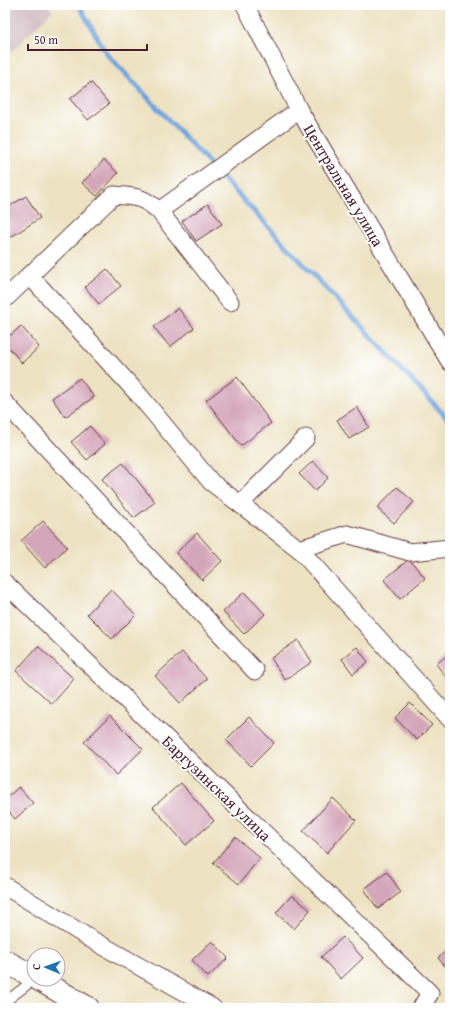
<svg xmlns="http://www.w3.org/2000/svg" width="455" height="1013" font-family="'Gentium Book Plus',serif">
	<rect width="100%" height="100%" fill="#fff"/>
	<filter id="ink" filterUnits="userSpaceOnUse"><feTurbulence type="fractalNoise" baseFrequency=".025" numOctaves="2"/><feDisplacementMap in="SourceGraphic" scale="8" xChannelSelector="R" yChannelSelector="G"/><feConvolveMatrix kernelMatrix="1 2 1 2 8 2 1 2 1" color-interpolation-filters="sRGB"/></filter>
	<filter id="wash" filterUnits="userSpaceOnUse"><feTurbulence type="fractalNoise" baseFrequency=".012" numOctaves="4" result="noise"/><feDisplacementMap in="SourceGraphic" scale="16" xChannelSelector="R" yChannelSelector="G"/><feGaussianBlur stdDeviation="0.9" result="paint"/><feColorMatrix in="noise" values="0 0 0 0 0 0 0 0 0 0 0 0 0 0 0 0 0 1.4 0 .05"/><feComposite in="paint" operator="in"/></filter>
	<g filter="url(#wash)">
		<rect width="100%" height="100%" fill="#ede2c2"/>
		<path fill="#d2bec5" d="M5 5H47L52 11 5 58Z"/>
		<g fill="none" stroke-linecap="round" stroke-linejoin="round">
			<path stroke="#6ea3db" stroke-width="5" d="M79 5 106 53 450 421"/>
		</g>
		<g id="blocks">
			<path fill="#d4a6ba" d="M91 82 109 104 88 120 70 99Z
				M104 160 118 173 97 196 82 183Z
				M26 196 40 218 11 237 5 228V209Z
				M208 204 222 224 196 241 182 221Z
				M107 269 121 286 99 304 85 287Z
				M178 308 194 328 170 347 154 327Z
				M21 326 39 347 22 363 5 343V340Z
				M237 377 271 423 241 446 206 400Z
				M80 378 94 397 65 417 52 398Z
				M357 407 369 427 349 439 337 420Z
				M90 426 105 444 87 460 71 442Z
				M313 461 328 478 315 491 299 474Z
				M123 463 155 502 134 518 102 479Z
				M397 487 414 502 394 523 377 508Z
				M43 521 67 547 45 568 21 541Z
				M197 533 222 561 202 580 176 553Z
				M409 559 425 578 400 599 384 580Z
				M111 589 136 615 112 639 87 614Z
				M244 592 265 614 244 634 223 612Z
				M298 640 312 662 285 680 271 658Z
				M38 646 74 679 52 704 16 671Z
				M357 647 368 662 353 674 342 659Z
				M182 652 207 679 180 703 155 676Z
				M450 653V682L436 664Z
				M410 703 432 725 417 740 395 718Z
				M110 716 143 749 116 775 84 742Z
				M249 717 274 743 251 766 226 740Z
				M181 783 214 821 186 845 153 807Z
				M19 787 33 803 15 819 5 807V799Z
				M333 798 356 820 327 853 303 831Z
				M235 837 260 858 239 884 213 863Z
				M387 872 401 892 378 909 364 889Z
				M292 895 310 910 294 929 276 913Z
				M343 937 363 958 341 979 321 957Z
				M212 941 228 958 208 977 192 960Z
				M450 947V972L438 958Z"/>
		</g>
	</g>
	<g filter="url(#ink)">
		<use href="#blocks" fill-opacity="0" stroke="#623c42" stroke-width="1"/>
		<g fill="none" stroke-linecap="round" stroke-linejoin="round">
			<defs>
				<path id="service" d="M5 1002 35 979"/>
				<path id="minor" d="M245 5 299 110 450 362
					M159 211 299 110
					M29 275 139 395 211 482 299 549 450 719
					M5 299 114 195C136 197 142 196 159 211L230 302
					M5 403 255 671
					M240 504 306 438
					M299 549 347 534 410 552 450 548
					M5 583 430 993 421 1008
					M5 886 89 938 213 1008"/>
				<path id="primary" d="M5 961 34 977
					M38 979 88 1008"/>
			</defs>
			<use href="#service" stroke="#623c42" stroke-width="11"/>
			<use href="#minor" stroke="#623c42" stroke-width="19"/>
			<use href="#primary" stroke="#623c42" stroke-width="24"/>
			<use href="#service" stroke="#fff" stroke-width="9"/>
			<use href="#minor" stroke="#fff" stroke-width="17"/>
			<use href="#primary" stroke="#fff" stroke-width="22"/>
		</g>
	</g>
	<g text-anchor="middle" stroke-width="4" stroke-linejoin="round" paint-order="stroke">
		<g font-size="16" fill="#4a1f2b" stroke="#fff">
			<text transform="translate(344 185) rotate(59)" y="6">Центральная улица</text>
			<text transform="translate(217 788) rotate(44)" y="6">Баргузинская улица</text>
		</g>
	</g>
	<rect width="455" height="1013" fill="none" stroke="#fff" stroke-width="20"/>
	<g transform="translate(46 967) rotate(272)"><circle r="19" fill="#ffffff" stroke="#b7a5aa"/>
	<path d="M0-3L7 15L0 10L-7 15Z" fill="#1f6fb2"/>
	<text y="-6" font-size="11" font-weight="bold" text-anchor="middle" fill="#4a1f2b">С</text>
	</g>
	<path d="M28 44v6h119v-6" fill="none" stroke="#4a1f2b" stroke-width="2"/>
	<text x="34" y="44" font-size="12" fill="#4a1f2b" stroke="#ffffff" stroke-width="3" paint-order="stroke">50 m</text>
</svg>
